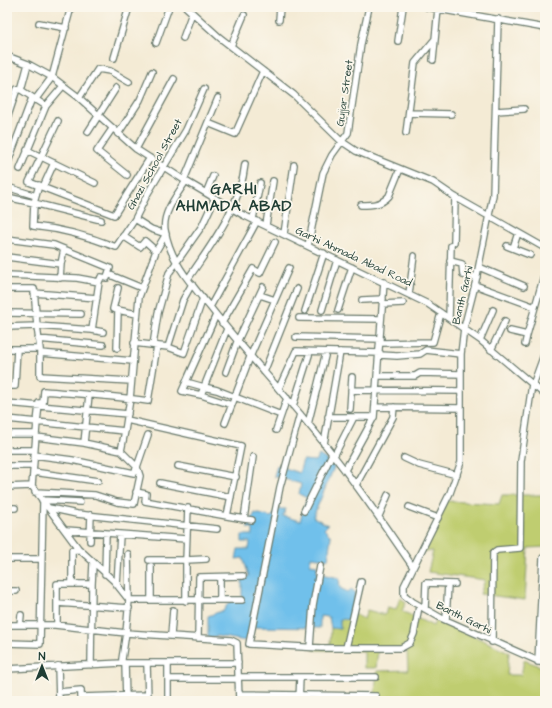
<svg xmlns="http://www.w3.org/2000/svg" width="552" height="708" font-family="'Architects Daughter',sans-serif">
	<rect width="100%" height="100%" fill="#fbf7ec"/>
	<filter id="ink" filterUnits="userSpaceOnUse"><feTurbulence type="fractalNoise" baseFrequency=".025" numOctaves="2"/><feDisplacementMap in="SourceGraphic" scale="8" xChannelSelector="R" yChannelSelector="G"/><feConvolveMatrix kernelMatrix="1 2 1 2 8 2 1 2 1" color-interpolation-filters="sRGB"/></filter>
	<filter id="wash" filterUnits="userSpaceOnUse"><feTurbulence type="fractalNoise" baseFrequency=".012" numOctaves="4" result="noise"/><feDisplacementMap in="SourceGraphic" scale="16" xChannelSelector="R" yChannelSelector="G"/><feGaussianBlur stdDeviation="0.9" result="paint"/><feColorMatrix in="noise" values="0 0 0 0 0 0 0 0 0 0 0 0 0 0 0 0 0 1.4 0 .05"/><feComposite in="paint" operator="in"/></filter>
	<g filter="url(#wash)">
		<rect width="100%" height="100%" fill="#f4ebd5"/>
		<path fill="#bfcd6f" stroke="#6f8552" d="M502 495H545V547L528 548 525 600 480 594 485 580 428 572 433 551H421L447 501 499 504Z
			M400 598 406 602 402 611 433 626 436 619 509 652 507 675H521L524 660 545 668V701H374L377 671 408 670 407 651H378L376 668H364V651L313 650 314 644 330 645 331 628 340 629V619L354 614 364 619 367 610 385 615 387 607 396 609Z"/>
		<path fill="#70c0eb" stroke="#487e90" d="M319 455 335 465 313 517 328 525 324 529 331 536 328 559 311 557 310 564 317 565V573L339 578 340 588 348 592 351 589 355 592 352 620 340 619V629L331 628 329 617 320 616V628L254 627 246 641 217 636 208 638V616L224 610 229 602 242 600V580L249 576 243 558 236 559 238 549H249L250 542H242V535H253V529L247 528 255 513 271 517 280 509H286L283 516 300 521 307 498 299 494 301 484 274 476 277 465 299 473 303 460 315 461Z"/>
	</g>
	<g filter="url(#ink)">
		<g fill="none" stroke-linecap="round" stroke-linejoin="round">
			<defs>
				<path id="minor" d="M186 7 219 37 294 95 341 141 356 151 433 182 455 197 545 248
					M427 7 545 28
					M498 19 493 195 475 285 464 328 461 354V462L450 493 404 586V595L413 602 441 618 545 664
					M279 20 280 7
					M39 23 66 28
					M183 38 192 13
					M398 41 403 7
					M156 43 169 7
					M231 46 244 15
					M7 56 28 64 52 77 77 96 136 149 184 180 243 215 428 304 480 340 545 395
					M114 58 129 7
					M433 60 438 9
					M21 90 46 106
					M79 98 98 69 110 71 129 82
					M35 100 52 77 71 7
					M496 111 524 109
					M409 113 451 114
					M7 119 17 89 21 90 28 64
					M58 121 29 182 114 215 150 158
					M208 123 235 134 263 71
					M112 129 97 151 127 175
					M88 132 116 88
					M406 133 415 63 435 39
					M118 134 140 100 152 72
					M136 149 174 79
					M27 150 95 183
					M8 162 32 98
					M20 169 46 106 63 86
					M184 180 218 98
					M186 181C177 195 162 213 165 230 170 261 191 284 210 307 239 344 270 378 300 414 341 462 377 514 413 567
					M39 185 34 203 33 226C63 229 88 236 116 247L135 219 148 193 186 130 204 89
					M7 187 36 196
					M43 187 54 163
					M206 193 213 176
					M7 197 34 203 101 220
					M361 205C372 205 381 205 389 196L400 169
					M135 219 151 229 166 234 156 251 139 297 130 399 125 431 37 422 39 405V403H43L44 391C79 394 113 396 148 401L157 346
					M253 219 260 183
					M266 225 273 181
					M284 234 294 165
					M123 236 140 247 145 241 156 251
					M7 239 54 245 110 268 108 274 142 288
					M454 242 455 197
					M308 246 323 173 332 155 348 133 361 44 369 7
					M507 246 530 255
					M513 248 518 233
					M7 257 61 264 64 249
					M450 261 462 264 463 275 477 277
					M479 267 524 286
					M7 275 77 278 99 282 92 330 37 326 34 289H7
					M60 278 61 264
					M188 279C211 245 241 206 245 164
					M99 282 101 277 107 278 108 274
					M192 284 183 300 168 347 184 353 203 298
					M475 285 535 307
					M118 288 113 309 137 314
					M34 293 97 298
					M409 294 414 256
					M260 295 275 300
					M362 300 383 299
					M383 304 403 303
					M210 307 257 221
					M322 310 337 260
					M338 310 352 267
					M305 311 324 253
					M7 313 81 314
					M216 315 186 382 204 387 201 395 232 405
					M299 318 381 319
					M449 318 451 246
					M222 323 253 269 260 273 275 242
					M7 327 37 326 40 349H7
					M227 329 204 387 217 390 281 415
					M92 330 103 332
					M510 331 527 335 545 272
					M296 337 381 339
					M38 339 103 345
					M480 340 493 310
					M134 343 168 347
					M381 343 433 342 441 313
					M525 344 527 335
					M153 345 158 313 169 273 202 226 215 198
					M117 348 118 311
					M40 349V376L131 381
					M491 350 505 321
					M40 353 133 361
					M380 355 397 356 420 354 426 350 461 354
					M226 372 237 342 263 287
					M264 372 297 289
					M378 376H415L420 373 461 374
					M186 382 182 391 201 395
					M533 385 545 352
					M7 386H15L17 349
					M279 388 296 351 380 353
					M351 390 461 391
					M7 403 128 414
					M293 406 310 352
					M375 407 461 408
					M350 409 352 377
					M300 414 280 487 249 644 321 648H401L410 643 414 634 419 606
					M328 417H374
					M7 419 37 422 32 486
					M127 420 241 446 227 516 145 501 146 494 136 492
					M225 423 250 357 289 268
					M308 424 326 352
					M276 430 287 398
					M7 434H36
					M84 443 89 395
					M324 444 340 352
					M7 450H34
					M121 451 125 431
					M34 455 72 460 134 473 137 467 121 451 84 443 36 437
					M334 456 354 417
					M404 458 419 465 457 475
					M7 466H33
					M178 466 236 477
					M345 470 374 417 384 282
					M33 472 98 481
					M160 483 231 497
					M356 485 393 417 394 407
					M7 487 32 486 78 548 114 581 129 600 126 633 231 640 237 643 239 701
					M35 492 95 495 117 502 134 504 140 476 137 467 148 435
					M42 500 80 502
					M409 507 438 518
					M7 508H15
					M49 508 77 514 217 529
					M188 508 186 560 206 559
					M304 511 332 454
					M227 516 244 519 253 457
					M379 516 388 495
					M244 519 252 520
					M66 530 186 539
					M90 541 91 515
					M128 554 129 600H242
					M7 559H41
					M149 560H186V601
					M105 574 106 534
					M72 584V550H80
					M117 585 120 535
					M7 591H16
					M151 600V566
					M220 600V577
					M57 603 129 608
					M425 609 426 583 455 584
					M446 620 448 584
					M7 625H55L126 633 122 659V663H125L126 701
					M20 625 21 615
					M57 625V584H92L93 563
					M171 635 173 610
					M198 638 199 577 243 576
					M492 642 493 553 497 550 520 548 521 461 532 384
					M7 643 40 644 43 502
					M310 647 313 605 320 566
					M346 648 361 582
					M538 662 543 558
					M125 663H147L148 701
					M147 663H168
					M91 665 92 584
					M58 666 59 701
					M7 669 122 663
					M238 677H376
					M168 679H238
					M59 692 81 690V697L148 695
					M239 694 376 696
					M168 701V663H238
					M299 701 300 677"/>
			</defs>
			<use href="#minor" stroke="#6a7a6c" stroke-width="8"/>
			<use href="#minor" stroke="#fff" stroke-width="5.5"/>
		</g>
	</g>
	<g text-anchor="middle" stroke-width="3.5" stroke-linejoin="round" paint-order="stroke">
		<g font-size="11" fill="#1f3d34" stroke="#fbf7ec">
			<text transform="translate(344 93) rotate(-82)" y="4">Gujjar Street</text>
			<text transform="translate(154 164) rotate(-61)" y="4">Ghazi School Street</text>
			<text transform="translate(354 256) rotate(25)" y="4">Garhi Ahmada Abad Road</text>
			<text transform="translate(462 295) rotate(-77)" y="4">Banth Garhi</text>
			<text transform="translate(464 617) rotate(26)" y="4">Banth Garhi</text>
		</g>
		<g font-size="15" font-weight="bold" letter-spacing="1" fill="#1f3d34" stroke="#fbf7ec">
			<text x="234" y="194">GARHI<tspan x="234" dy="17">AHMADA ABAD</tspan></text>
		</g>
	</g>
	<rect width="552" height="708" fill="none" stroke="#fbf7ec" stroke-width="24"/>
	<g transform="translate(42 666)" stroke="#fbf7ec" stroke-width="3" paint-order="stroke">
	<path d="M0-3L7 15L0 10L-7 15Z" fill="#1f3d34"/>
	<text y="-6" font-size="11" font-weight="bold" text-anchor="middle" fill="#1f3d34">N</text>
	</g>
</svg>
